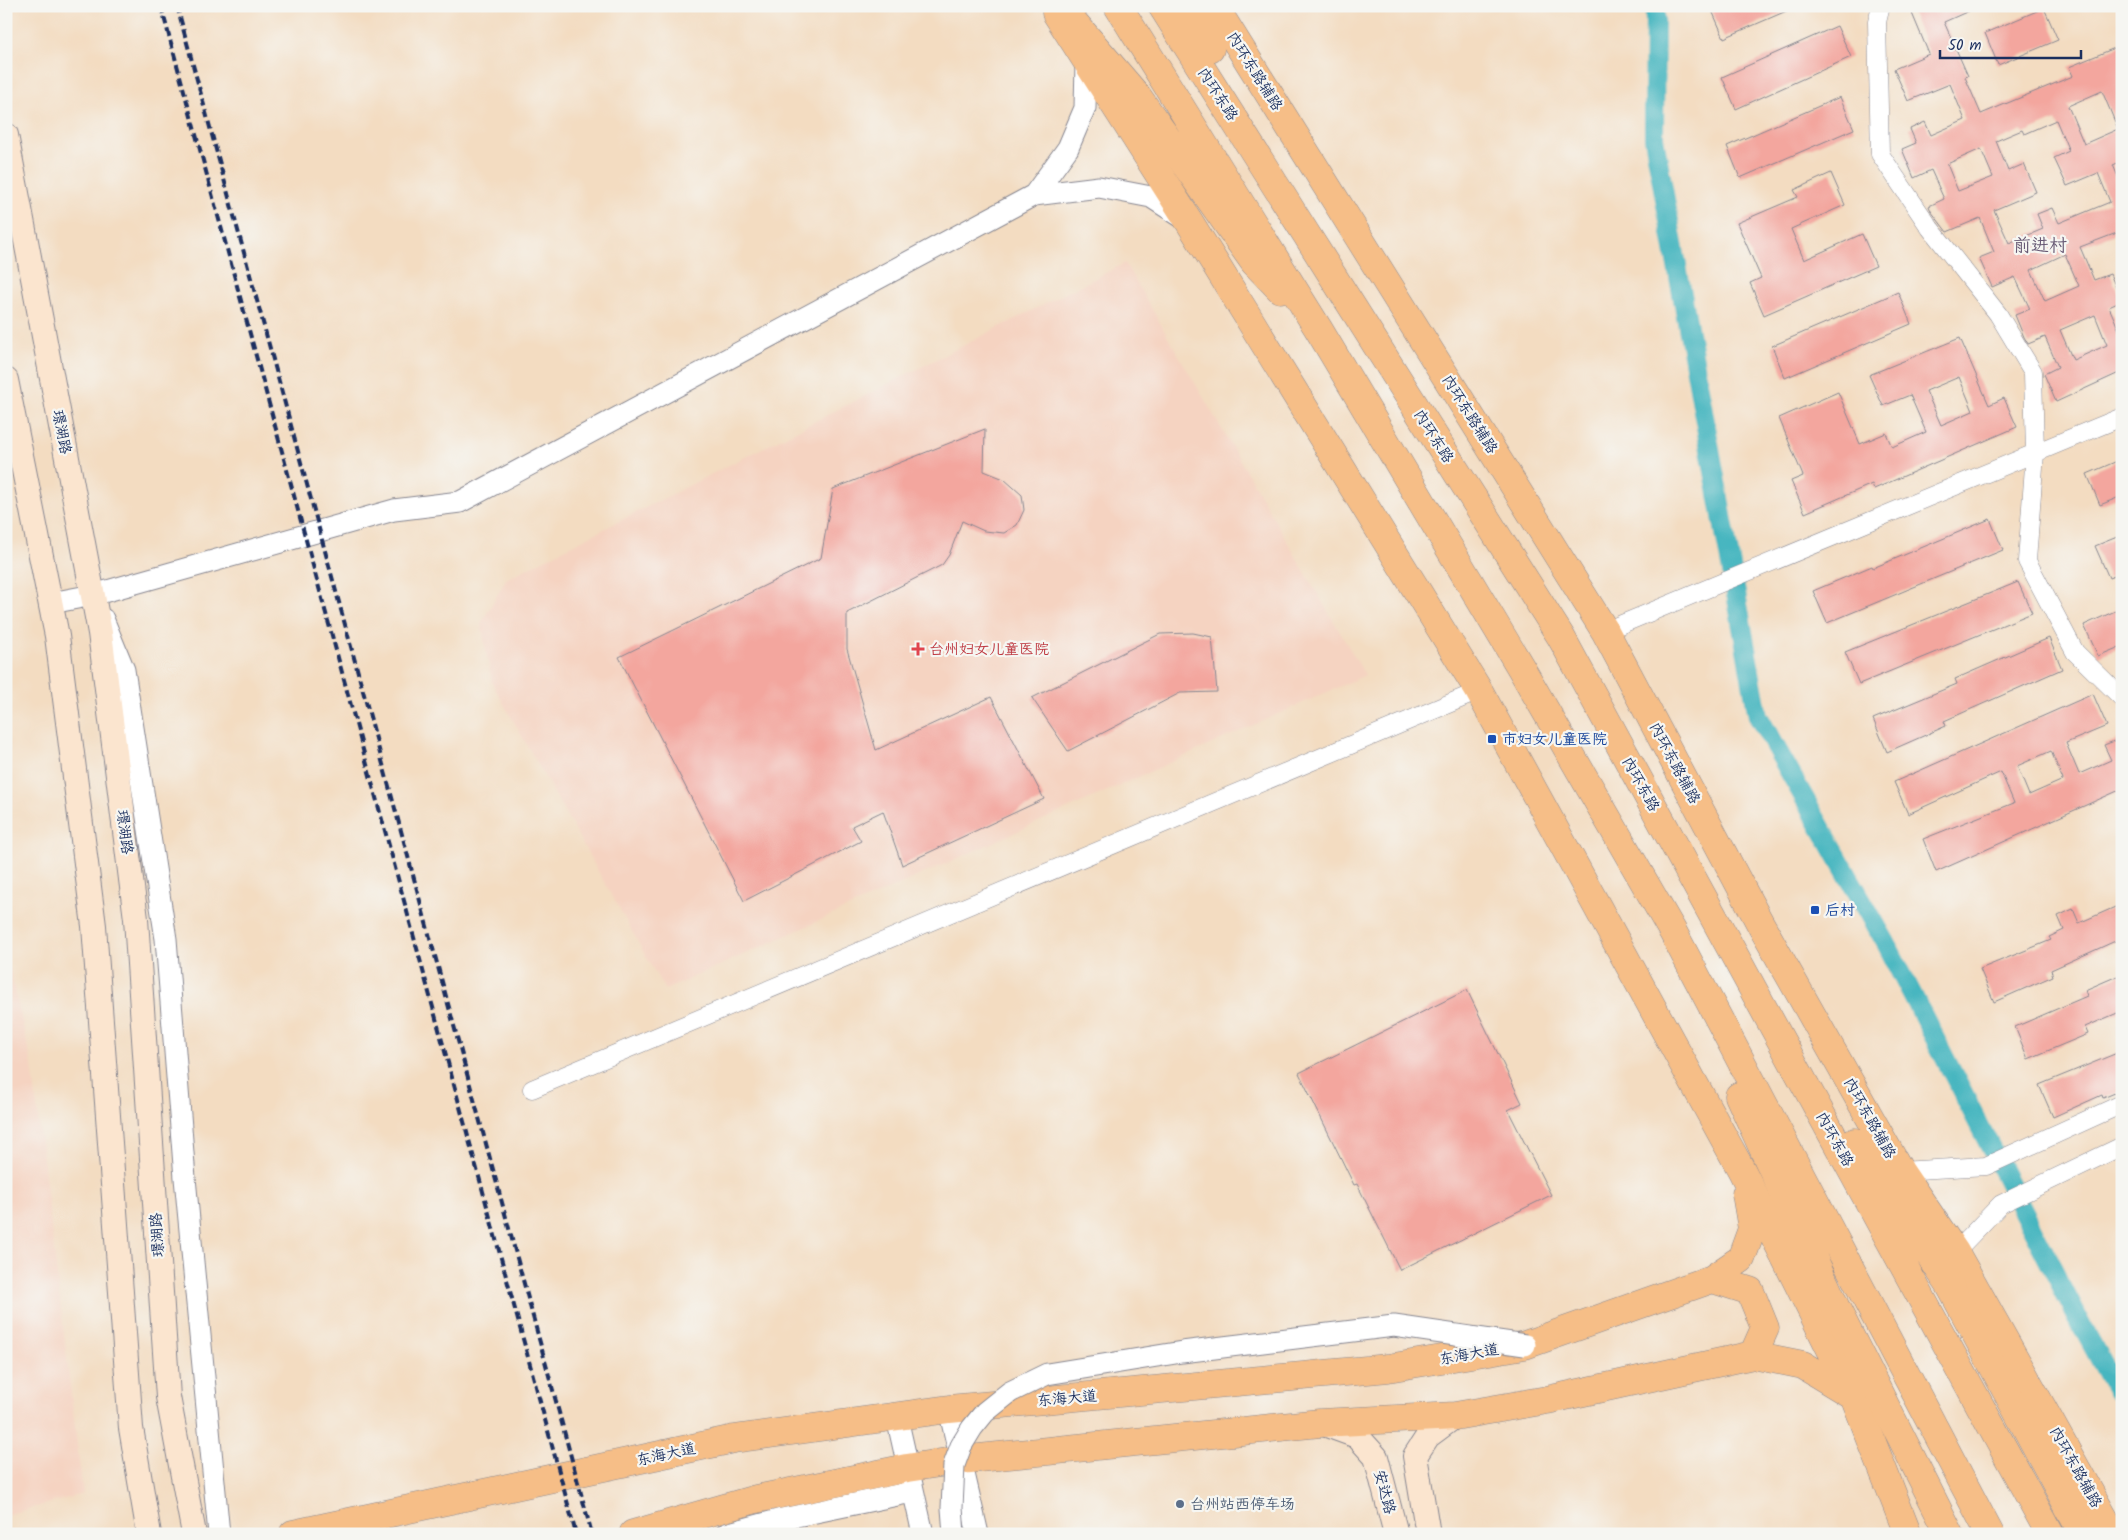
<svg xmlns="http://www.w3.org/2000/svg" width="2128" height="1540" font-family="Kalam,'LXGW WenKai TC',sans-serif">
	<rect width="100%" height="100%" fill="#f6f6f2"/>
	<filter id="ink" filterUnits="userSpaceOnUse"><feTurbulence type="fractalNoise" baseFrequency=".02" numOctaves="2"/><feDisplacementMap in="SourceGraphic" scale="10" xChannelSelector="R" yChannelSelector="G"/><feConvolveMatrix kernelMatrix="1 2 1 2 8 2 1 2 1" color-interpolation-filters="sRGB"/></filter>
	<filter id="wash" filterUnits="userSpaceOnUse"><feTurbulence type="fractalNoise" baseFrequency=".0096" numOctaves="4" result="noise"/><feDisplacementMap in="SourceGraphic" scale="20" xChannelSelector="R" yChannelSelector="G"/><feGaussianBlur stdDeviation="1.12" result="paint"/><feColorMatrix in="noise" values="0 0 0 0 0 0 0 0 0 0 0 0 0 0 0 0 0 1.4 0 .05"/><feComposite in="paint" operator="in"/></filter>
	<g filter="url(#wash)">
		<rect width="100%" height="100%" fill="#f3dcc1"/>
		<path fill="#f5d3c1" d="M1125 263 1365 675 665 990 492 683 481 624 506 579Z
			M6 951 32 1065 83 1494 6 1515Z"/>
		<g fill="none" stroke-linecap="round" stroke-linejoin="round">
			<path stroke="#47b6c0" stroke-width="20" d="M1655 6 1654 138 1758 716 1886 943 2083 1328 2122 1400"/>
		</g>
		<g id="blocks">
			<path fill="#f3a69e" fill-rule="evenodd" d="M1710 6H1798L1724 38Z
				M1909 6H1980L1944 22 1968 76 1965 77 1981 114 2073 76 2069 67 2122 45V161L2113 165 2122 186V231L2080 247 2094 280 2110 274 2122 301 2109 307 2122 337V379L2119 373 2056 402 2044 374 2058 367 2045 337 2028 344 2024 337 2015 315 2030 309 2015 277 1992 287 1979 258 1994 252 1980 218 1947 232 1931 211 1929 206 1944 199 1931 170 1914 178 1902 149 1916 143 1910 129 1925 122 1931 135 1965 120 1950 84 1908 101 1894 69 1929 54ZM2102 91 2118 129 2084 144 2068 106ZM2056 120 2069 151 2054 158 2067 186 2098 173 2110 202 2059 223 2052 208 2037 214 2043 229 2009 243 1994 210 2036 192 2024 164 2008 171 1996 141 2022 130 2024 134ZM1981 149 1993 177 1958 191 1947 164ZM2065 254 2079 286 2045 301 2031 270ZM2095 315 2107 345 2073 360 2060 330Z
				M2044 8 2058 40 1998 65 1985 33Z
				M1837 26 1851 57 1736 109 1722 77Z
				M1840 97 1854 129 1740 178 1727 146Z
				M1831 173 1845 205 1791 229 1804 260 1862 234 1876 266 1764 315 1750 283 1761 278 1737 223 1798 197 1794 190Z
				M1898 292 1911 324 1785 378 1772 346Z
				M1960 338 1989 405 2004 398 2017 427 1874 489 1872 484 1805 513 1791 481 1803 476 1779 418 1838 392 1860 444 1886 433 1892 447 1926 432 1910 395 1883 406 1869 375ZM1959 377 1973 411 1941 425 1926 391Z
				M985 429 984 471 1004 479 1022 495 1024 510 1017 525 1004 533 984 531 962 521 949 555 942 565 847 613V649L876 750 991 697 1044 799 902 865 883 811 852 826 861 841 744 901 619 657 821 558 833 489Z
				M2122 459V496L2100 505 2087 474Z
				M1990 519 2003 550 1827 623 1813 591 1872 566 1873 568Z
				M2122 535V573L2109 578 2095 546Z
				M2018 582 2032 613 1859 684 1845 652Z
				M2122 608V646L2098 656 2084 625Z
				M1193 633 1212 637 1217 692 1180 693 1068 751 1032 698 1160 634Z
				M2049 638 2062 669 1944 721 1946 726 1887 752 1873 719 1957 684 1955 679Z
				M2093 694 2107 726 2066 743 2079 774 2111 760 2104 745 2122 738V789L1936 872 1923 839 2014 803 2001 772 1908 814 1894 782ZM2051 751 2063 780 2029 795 2017 766Z
				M2122 904V938L2051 970 2053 976 1994 1002 1980 969 2051 940 2049 937 2064 930 2058 916 2073 909 2079 923Z
				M2122 974V1011L2085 1027 2088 1034 2028 1059 2015 1027 2087 996 2085 990Z
				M1467 990 1522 1103 1508 1110 1551 1195 1400 1270 1357 1184 1354 1185 1299 1073Z
				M2122 1051V1090L2103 1098 2102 1095 2053 1117 2039 1085Z"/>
		</g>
	</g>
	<g filter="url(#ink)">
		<use href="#blocks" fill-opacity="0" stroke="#878690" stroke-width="1"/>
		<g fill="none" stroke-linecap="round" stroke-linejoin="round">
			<defs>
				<path id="minor" d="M1881 6 1877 22 1880 154 1930 228 1998 314 2033 372 2035 453 2027 561 2075 652 2122 698
					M1605 631 2122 417
					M532 1089 1479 691
					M1900 1171 1986 1166 2122 1104
					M1955 1252 2001 1204 2122 1146"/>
				<path id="tertiary" d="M1034 195 1068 148 1085 108 1086 63
					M51 603 93 595 394 510 460 502 1034 195 1099 187 1151 197 1185 219
					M103 619 124 670 166 939 185 1178 219 1534
					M949 1409 978 1534
					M897 1418 923 1534
					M726 1534 782 1519 912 1492"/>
				<path id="secondary" d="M6 135 100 633 136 919 168 1397 194 1534
					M6 380 57 636 94 926 131 1428 149 1534
					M1324 1424 1357 1436 1376 1457 1396 1534
					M1428 1534 1415 1456 1428 1436 1455 1416"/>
				<path id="primary" d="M1214 6 1605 631 1761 925 1900 1171 1955 1252 2113 1534
					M1056 13 1190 223 1479 691 1742 1171 1854 1396 1908 1534
					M1712 1279 1750 1291 1765 1328 1753 1355
					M293 1534 734 1439 949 1409 1388 1368 1525 1345 1712 1279 1741 1259 1752 1229 1746 1194
					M633 1534 756 1499 907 1468 960 1460 1320 1423 1455 1416 1547 1400 1753 1355 1803 1365 1854 1396"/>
				<path id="trunk" d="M1060 6 1138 97 1254 262 1280 289
					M1118 6 1319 330 1521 668 1673 932 1990 1534
					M1162 6 1561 637 2050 1534
					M1186 6 1210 49
					M1739 1096 1836 1308 1950 1534
					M1855 1142 1949 1284 2083 1534"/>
			</defs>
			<use href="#minor" stroke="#878690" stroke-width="19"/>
			<use href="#tertiary" stroke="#878690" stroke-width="23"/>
			<use href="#secondary" stroke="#878690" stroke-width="26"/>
			<use href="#primary" stroke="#878690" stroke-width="29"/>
			<use href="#trunk" stroke="#878690" stroke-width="29"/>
			<use href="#minor" stroke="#fff" stroke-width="18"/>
			<use href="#tertiary" stroke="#fff" stroke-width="21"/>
			<use href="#secondary" stroke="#fbe5cf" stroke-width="24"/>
			<use href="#primary" stroke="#f6be87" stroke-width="28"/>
			<use href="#trunk" stroke="#f6be87" stroke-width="28"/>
			<path stroke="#1b2f5e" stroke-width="4" stroke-dasharray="8 4" stroke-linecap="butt" d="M161 6 576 1534
				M177 6 592 1534"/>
			<defs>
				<path id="tertiary-bridge" d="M954 1534 952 1508 954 1465 961 1446 972 1428 985 1412 1010 1392 1047 1374 1182 1352 1394 1326 1525 1345"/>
			</defs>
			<use href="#tertiary-bridge" stroke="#878690" stroke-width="23" stroke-linecap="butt"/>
			<use href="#tertiary-bridge" stroke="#fff" stroke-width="21"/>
		</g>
	</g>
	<path fill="#e0444e" stroke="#f6f6f2" stroke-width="2" d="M915.5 641.5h5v5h5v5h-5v5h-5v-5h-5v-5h5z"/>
	<g fill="#1a4fb4" stroke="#f6f6f2" stroke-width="2">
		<rect x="1487" y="734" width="10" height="10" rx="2.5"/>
		<rect x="1810" y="905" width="10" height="10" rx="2.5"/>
	</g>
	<circle fill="#5c6f8a" stroke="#f6f6f2" stroke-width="2" cx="1180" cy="1504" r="5"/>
	<g text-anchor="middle" stroke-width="4.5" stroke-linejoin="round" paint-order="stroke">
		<g font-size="15" fill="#1b2f5e" stroke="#f6f6f2">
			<text transform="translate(1255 71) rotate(58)" y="5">内环东路辅路</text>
			<text transform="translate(1218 94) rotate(57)" y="5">内环东路</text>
			<text transform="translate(1470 414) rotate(58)" y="5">内环东路辅路</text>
			<text transform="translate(62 432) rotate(79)" y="5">璟湖路</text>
			<text transform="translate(1434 436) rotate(58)" y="5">内环东路</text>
			<text transform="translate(1675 763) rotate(62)" y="5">内环东路辅路</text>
			<text transform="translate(1641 784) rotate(61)" y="5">内环东路</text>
			<text transform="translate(125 832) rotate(83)" y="5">璟湖路</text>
			<text transform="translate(1870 1118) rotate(61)" y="5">内环东路辅路</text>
			<text transform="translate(1835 1139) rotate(61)" y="5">内环东路</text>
			<text transform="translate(157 1235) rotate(-94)" y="5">璟湖路</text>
			<text transform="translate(1469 1354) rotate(-10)" y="5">东海大道</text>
			<text transform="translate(1067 1398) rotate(-5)" y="5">东海大道</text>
			<text transform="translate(666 1454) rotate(-12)" y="5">东海大道</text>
			<text transform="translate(2076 1467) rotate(61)" y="5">内环东路辅路</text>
			<text transform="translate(1385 1492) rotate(75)" y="5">安达路</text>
		</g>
		<g font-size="15" fill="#be3a42" stroke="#f6f6f2" text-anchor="start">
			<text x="929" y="654">台州妇女儿童医院</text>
		</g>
		<g font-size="15" fill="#164399" stroke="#f6f6f2" text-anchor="start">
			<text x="1502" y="744">市妇女儿童医院</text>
			<text x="1825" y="915">后村</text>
		</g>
		<g font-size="15" fill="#4e5e75" stroke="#f6f6f2" text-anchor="start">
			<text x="1190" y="1509">台州站西停车场</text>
		</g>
		<g font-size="18" fill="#675974" stroke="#f6f6f2">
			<text x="2040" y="251">前进村</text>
		</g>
	</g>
	<rect width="2128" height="1540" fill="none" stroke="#f6f6f2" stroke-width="25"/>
	<path d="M1940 50v8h141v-8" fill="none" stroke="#1b2f5e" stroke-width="2.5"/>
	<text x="1948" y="50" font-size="15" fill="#1b2f5e" stroke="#f6f6f2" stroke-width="4" paint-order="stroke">50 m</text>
</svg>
